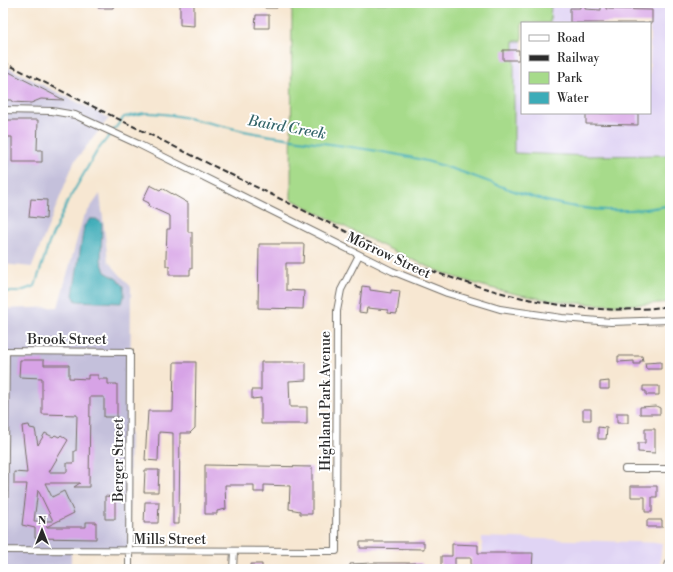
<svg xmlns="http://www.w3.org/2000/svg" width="673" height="572" font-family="'Libre Bodoni',serif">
	<rect width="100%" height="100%" fill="#fff"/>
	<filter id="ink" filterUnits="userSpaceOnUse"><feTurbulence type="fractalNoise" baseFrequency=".025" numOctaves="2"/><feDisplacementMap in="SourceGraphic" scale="8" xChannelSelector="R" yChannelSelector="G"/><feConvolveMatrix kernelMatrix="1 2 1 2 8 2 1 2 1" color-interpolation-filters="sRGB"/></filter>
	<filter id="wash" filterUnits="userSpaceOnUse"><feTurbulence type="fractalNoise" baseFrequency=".012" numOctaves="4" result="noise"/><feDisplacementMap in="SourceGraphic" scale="16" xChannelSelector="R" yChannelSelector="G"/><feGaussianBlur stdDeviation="0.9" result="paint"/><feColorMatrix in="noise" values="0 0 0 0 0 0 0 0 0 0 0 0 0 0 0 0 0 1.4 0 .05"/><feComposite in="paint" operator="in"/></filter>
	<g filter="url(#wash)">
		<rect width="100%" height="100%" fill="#f7e7d2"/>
		<path fill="#e0d4f4" d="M551 3H670V155L590 156 514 153V41H522V113H650V23H550Z
			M482 537 662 543 660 561 661 569H482Z"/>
		<path fill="#c4c0db" d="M3 65 109 118 74 162 32 267 3 264Z
			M100 194 108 261 131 287 129 550H71V569H3V309L58 307 83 218Z"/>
		<path fill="#a7db8b" stroke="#69835b" d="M292 3H551L550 23H522V41H514V153L590 156 670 155V302C598 311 514 299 446 274 393 253 342 225 291 199Z"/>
		<path fill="#3cacb8" stroke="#346c72" d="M90 219H96L102 223 101 260 105 272 117 279 124 286V297L121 303 76 301 73 295 84 226Z"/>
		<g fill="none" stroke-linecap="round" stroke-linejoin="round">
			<path stroke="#3cacb8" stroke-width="2" d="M3 292H18L35 286 49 243 68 201 97 151 124 117C131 116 138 114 145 113 174 112 219 126 249 132 306 143 365 146 422 160 456 168 487 182 520 193 567 209 617 215 666 206"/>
		</g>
		<g id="blocks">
			<path fill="#d7a3e6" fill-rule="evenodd" d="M99 3 114 4 113 8H98Z
				M180 3H194V26L180 25Z
				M265 3H277V8H265Z
				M601 3 606 4V9L652 10V23H570V8H580V4H585V9L601 10Z
				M256 15H269V28H255Z
				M503 50H519V60H503Z
				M3 72H9L64 100 41 99 31 103 12 102V100H3Z
				M586 113H638V125L586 124Z
				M3 120H38L37 150H42V162H12V137H3Z
				M150 185 160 190 162 188 188 203V232H192V269H190V275H169V266H166V257L167 229H170V216L148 206 149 203 143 200Z
				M31 199 47 200 46 219 29 217Z
				M259 244H304L303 263H286V290L304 291 303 309 258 308Z
				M362 286 370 287V290L391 293V290L400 291 397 314 388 313V310L367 308 366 313 359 312Z
				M618 356H642L643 361H640V364H634V361L618 362Z
				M20 360H44V365H69V378L88 379V375H98V379H108V384H117V417H104V397H90L89 487H74L80 483H45L52 497 64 491 74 513 46 527H86V522H96V539L35 538V528L22 525 27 484H14V472L27 473 22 426 29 425 30 428 35 429 38 445 45 433 53 437 55 435 59 437 61 435 68 440 49 472H67V463H74V451H76L77 415 42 414V378L19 377ZM38 490 53 521H34Z
				M174 362H196L195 428 190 433H180L179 524H173V433L159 432 158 461 145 460 148 411H173Z
				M261 362H306V380L289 381 290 407H307V424H261V398L252 399V390H261Z
				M661 362V369H646L645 363Z
				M609 381V389H600V382Z
				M643 386H659V395H646V391H643Z
				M656 406 660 408V414H640V407Z
				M583 409H591V420H583Z
				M617 413H628V423H617Z
				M598 427 607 428 606 439H598Z
				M645 429H655V453L638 452V443H645Z
				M205 465 312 467V514H300V511L289 509 290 486 264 485V492H254V485H225L226 509 217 511V514H205Z
				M145 470H159L158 492H144Z
				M631 486H657V497H652V512H645V497H631Z
				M105 496 115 497V519H105Z
				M145 502H159L158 523H144Z
				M647 520H662V527H647Z
				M360 542H424V549L360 548Z
				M452 544 478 545V553H533L532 569H471V558H455V569H441V556H452Z
				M374 563H422V569H350V564Z
				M251 564H262V569H251Z"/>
		</g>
	</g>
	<g filter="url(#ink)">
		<use href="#blocks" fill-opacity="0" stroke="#726d65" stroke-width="1"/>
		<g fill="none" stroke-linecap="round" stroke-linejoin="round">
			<defs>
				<path id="minor" d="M3 110 52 111 75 115 138 144 392 271 447 293 500 309 562 318 611 322 670 320
					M3 351 130 352 129 569
					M625 469H670
					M3 550 336 551 337 311 341 290 359 255
					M4 550 6 351
					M233 569 234 551
					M667 569 670 560"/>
			</defs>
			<use href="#minor" stroke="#726d65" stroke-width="8"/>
			<use href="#minor" stroke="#fff" stroke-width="6"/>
			<path stroke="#2b2b2b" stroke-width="2" stroke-dasharray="6 3" stroke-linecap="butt" d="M3 62 408 262C491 294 581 319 670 306"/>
		</g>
	</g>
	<g text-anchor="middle" stroke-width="4" stroke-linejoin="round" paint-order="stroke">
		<g font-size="14" fill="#2b2b2b" stroke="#fff">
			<text transform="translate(389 255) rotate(25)" y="5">Morrow Street</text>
			<text x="67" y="344">Brook Street</text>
			<text transform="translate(325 401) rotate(-90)" y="5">Highland Park Avenue</text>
			<text transform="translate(118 460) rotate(-90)" y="5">Berger Street</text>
			<text x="170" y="544">Mills Street</text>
		</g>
		<g font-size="15" font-style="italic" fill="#33656a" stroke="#fff">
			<text transform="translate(287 127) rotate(10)" y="5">Baird Creek</text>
		</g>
	</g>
	<rect width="673" height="572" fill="none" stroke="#fff" stroke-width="16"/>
	<rect x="521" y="22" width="130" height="92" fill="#ffffff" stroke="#aaaaaa"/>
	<rect x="529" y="35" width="20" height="6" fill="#ffffff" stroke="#aaaaaa"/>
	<text x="557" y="42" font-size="12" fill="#2b2b2b">Road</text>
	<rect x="529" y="55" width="20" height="6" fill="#2b2b2b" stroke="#aaaaaa"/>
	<text x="557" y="62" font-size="12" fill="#2b2b2b">Railway</text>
	<rect x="529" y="72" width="20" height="12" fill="#a7db8b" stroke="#aaaaaa"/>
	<text x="557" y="82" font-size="12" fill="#2b2b2b">Park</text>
	<rect x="529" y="92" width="20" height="12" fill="#3cacb8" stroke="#aaaaaa"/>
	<text x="557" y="102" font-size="12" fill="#2b2b2b">Water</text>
	<g transform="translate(42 530)" stroke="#ffffff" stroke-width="3" paint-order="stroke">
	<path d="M0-3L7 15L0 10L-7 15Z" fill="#2b2b2b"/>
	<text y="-6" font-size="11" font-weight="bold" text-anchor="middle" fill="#2b2b2b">N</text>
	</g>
</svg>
